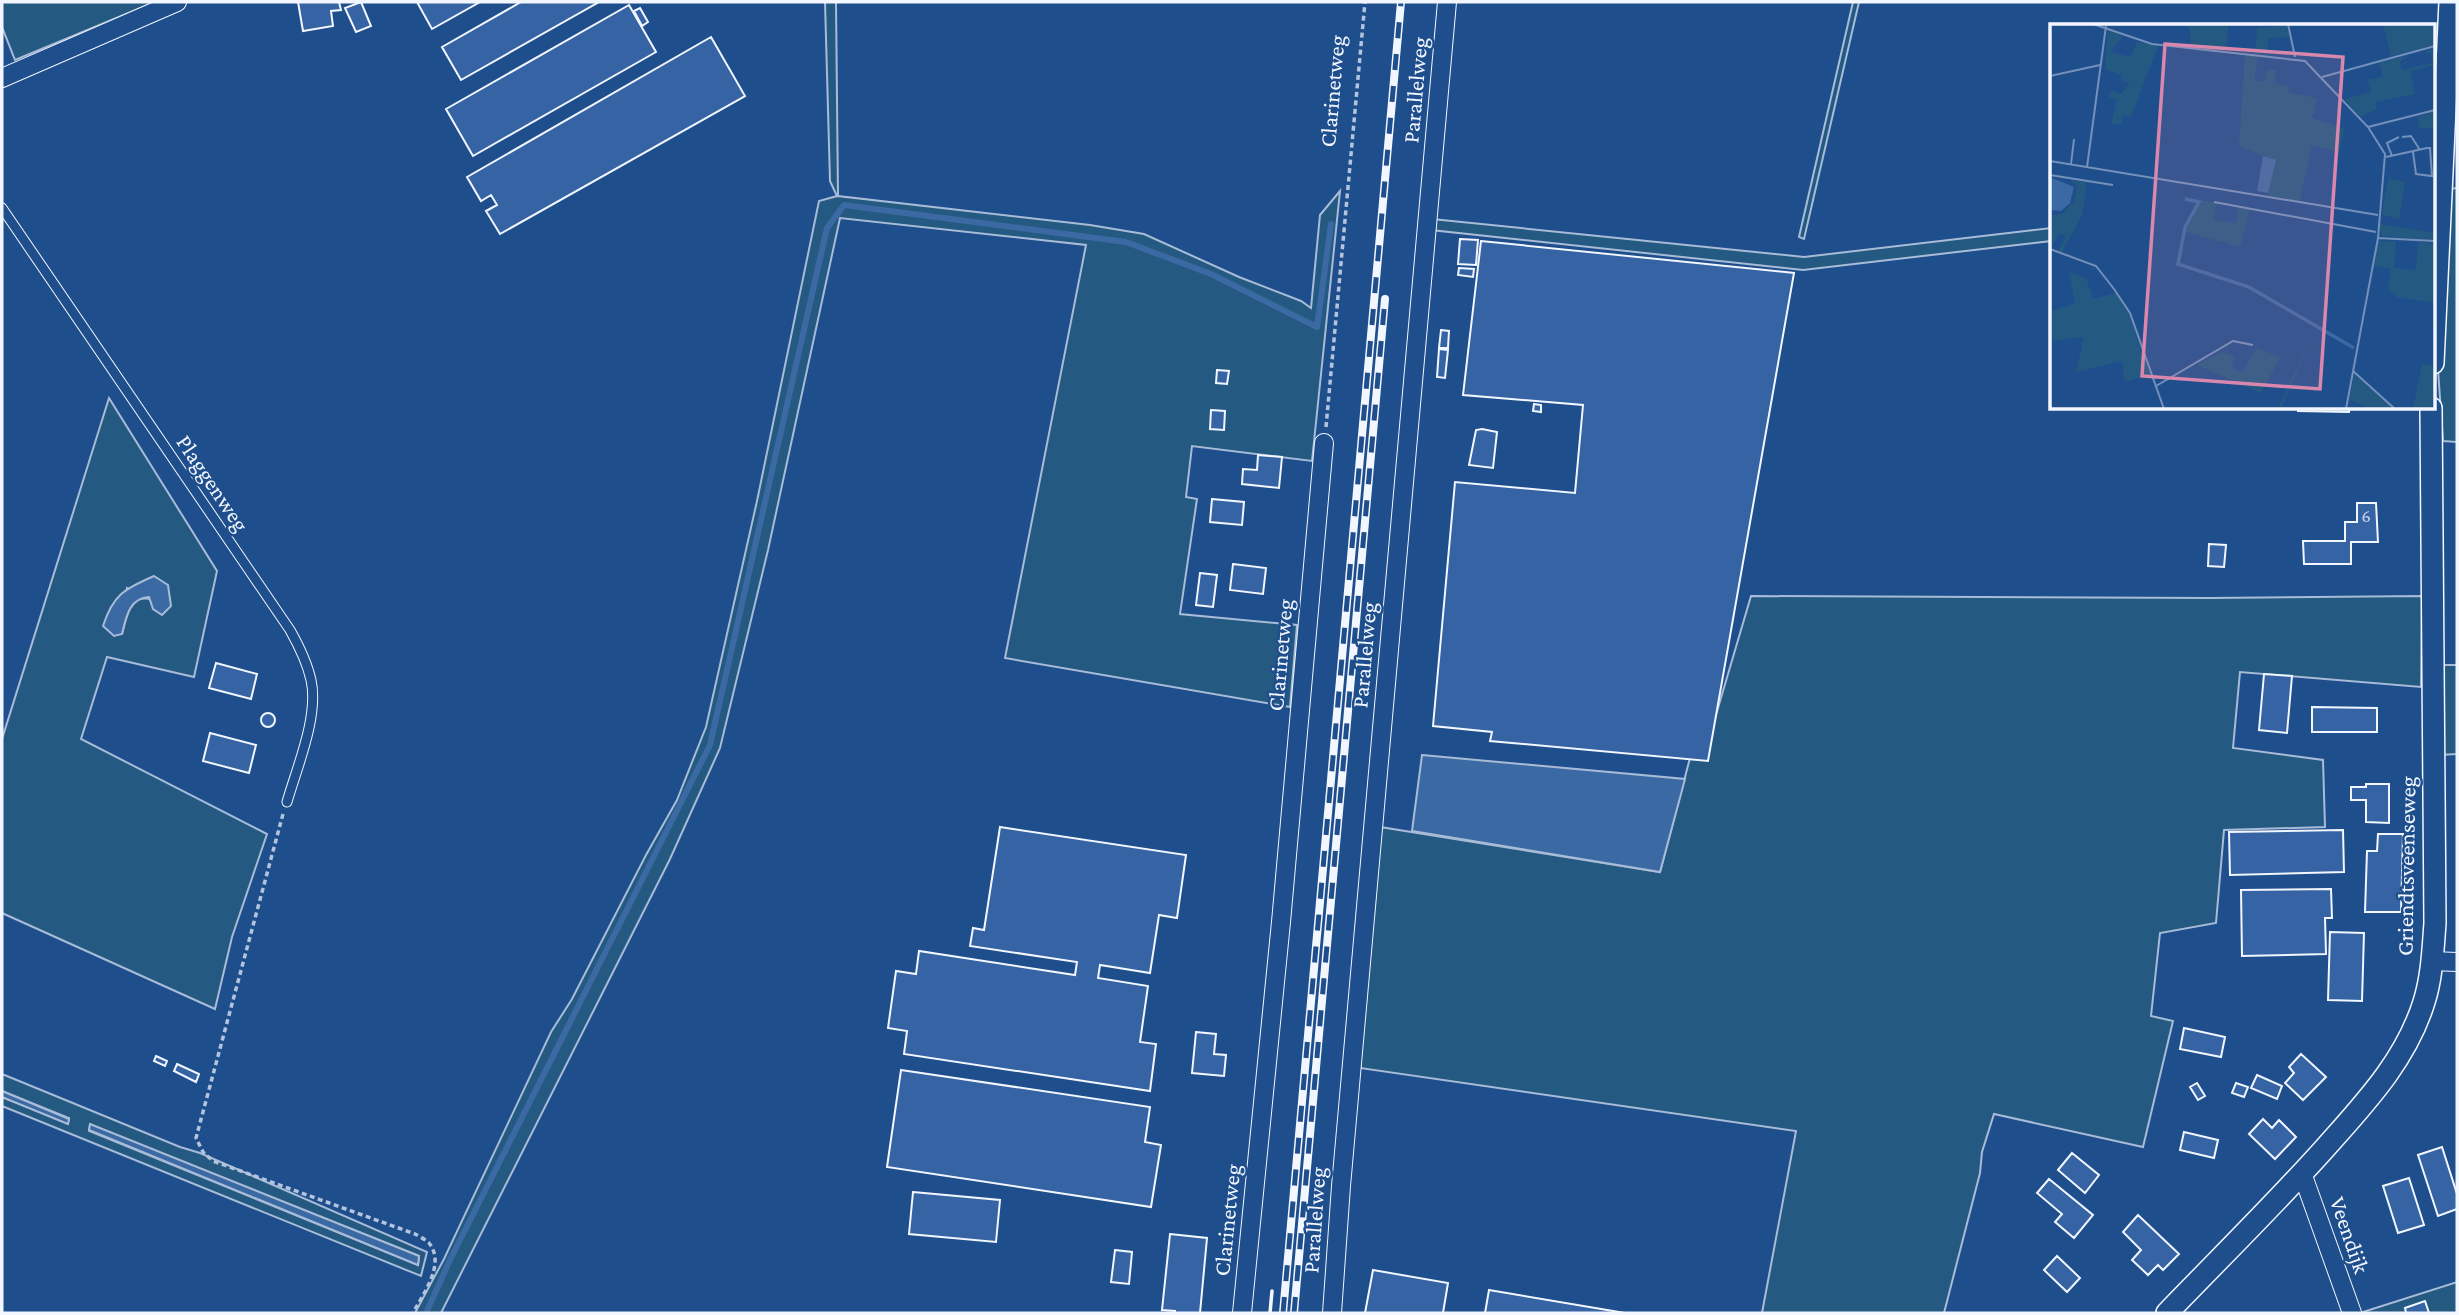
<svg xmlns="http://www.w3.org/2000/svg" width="2459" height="1315" font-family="'Crimson Pro',serif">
	<rect width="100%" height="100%" fill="#1f4e8c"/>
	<path fill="#245a82" stroke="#a8bbd7" stroke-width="2" fill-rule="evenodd" d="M2 2H155L15 60 2 27Z
		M825 2H836L838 196 1090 225 1144 234 1239 277 1301 301 1311 308 1320 215 1340 191 1312 461 1192 446 1186 497 1197 499 1180 614 1297 625 1290 707 1005 658 1086 245 840 218 768 550 720 748 670 859 441 1313H415L444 1259 551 1032 572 999 646 855 677 800 706 727 757 501 819 201 837 196 830 181Z
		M1853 2H1859L1804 239 1799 237Z
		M2457 188V442L2443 441 2436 341 2446 189Z
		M1432 219 1804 257 2051 228V241L1803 270 1431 230Z
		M109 398 217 571 194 677 107 657 81 739 267 834 232 937 215 1009 2 913V739ZM127 588 171 606C134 591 131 597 122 634Z
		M1751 596 2210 598 2422 596 2421 687 2240 672 2233 748 2323 760 2325 827 2224 830 2216 923 2160 933 2151 1016 2173 1021 2143 1147 1994 1114 1982 1152 1980 1173 1944 1313H1762L1796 1131 1360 1068 1380 827 1660 872 1690 758 1703 759Z
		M2441 665H2457V754L2440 755Z
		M2 1074 180 1147 200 1153 427 1252 421 1276 2 1106V1097L68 1123 69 1118 2 1091ZM90 1125 419 1256 418 1265 89 1131Z
		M2457 1282V1313H2363V1312Z"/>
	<path fill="#3b69a3" stroke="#a8bbd7" stroke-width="2" d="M154 576 168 585 171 606 162 615 153 609 149 597C129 598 126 618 122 634L114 636 103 626C113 595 124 589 154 576Z
		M1422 755 1685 779 1660 872 1412 831Z
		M2 1091 69 1119 68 1124 2 1097Z
		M90 1124 419 1256 418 1265 89 1130Z"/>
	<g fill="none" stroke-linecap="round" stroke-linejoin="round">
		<path stroke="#3b69a3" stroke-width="6" d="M426 1313 450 1260 710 745 827 228 844 205 1126 242 1211 274 1317 327 1331 224"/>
	</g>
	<path fill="#3563a3" stroke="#f2f6ff" stroke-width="2" d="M298 2H339L341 10 331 11 333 26 303 31Z
		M361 2 371 26 356 32 345 8Z
		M417 2H480L432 29Z
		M521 2H599L461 80 442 47Z
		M629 5 656 52 473 156 446 109Z
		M640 8 648 22 642 26 634 11Z
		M711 37 745 96 500 234 486 211 497 205 491 195 481 201 467 177Z
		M1460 239 1478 240 1476 265 1458 264Z
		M1481 241 1794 273 1708 761 1490 741 1492 732 1433 726 1455 482 1575 493 1583 405 1463 395Z
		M1459 268 1474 269 1473 277 1458 275Z
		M1441 330 1449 331 1448 348H1439Z
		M1439 349 1448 350 1445 378 1437 377Z
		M1217 370 1229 371 1227 384 1216 383Z
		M1534 404 1541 405V412L1533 411Z
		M2298 408H2349V412L2298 411Z
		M1211 410 1225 411 1224 430 1210 429Z
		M1482 429 1497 432 1493 468 1469 465 1476 430Z
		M1258 455 1282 457 1279 488 1242 484 1243 469 1257 470Z
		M1212 499 1244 502 1242 525 1210 522Z
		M2357 503H2376L2378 542H2351V564H2304L2303 541H2345V522H2357Z
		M2209 544 2226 545 2224 567 2208 566Z
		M1233 564 1266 568 1263 594 1230 590Z
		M1200 573 1217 575 1213 607 1196 605Z
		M216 663 257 674 251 699 209 688Z
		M2264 674 2292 676 2287 733 2259 730Z
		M2312 707 2377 708V732H2312Z
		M261 720a7 7 0 1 1 14 0a7 7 0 1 1-14 0Z
		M210 733 256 745 249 773 203 761Z
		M2366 784H2389V823L2366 822V800H2351V787H2366Z
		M1000 827 1186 855 1177 918 1159 915 1150 973 1100 965 1098 978 1148 986 1140 1042 1156 1044 1150 1091 904 1054 907 1031 888 1028 896 971 916 974 919 951 1075 975 1077 962 970 946 973 928 984 930Z
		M2343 830 2344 872 2230 875 2229 832Z
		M2378 834H2403L2401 912H2365L2367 851H2377Z
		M2331 889 2332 918H2325L2326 954 2242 956 2241 890Z
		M2330 932 2364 933 2362 1001 2328 1000Z
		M2184 1028 2225 1037 2221 1057 2180 1049Z
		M1196 1032 1216 1034 1214 1054 1226 1055 1224 1076 1192 1073Z
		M2301 1054 2326 1077 2303 1100 2285 1083 2294 1073 2289 1067Z
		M156 1056 167 1061 165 1066 154 1061Z
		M177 1064 199 1074 196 1082 174 1071Z
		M901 1070 1150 1107 1145 1142 1161 1145 1151 1207 887 1167Z
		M2257 1075 2282 1086 2277 1099 2251 1088Z
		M2197 1083 2205 1096 2198 1100 2190 1087Z
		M2236 1083 2248 1087 2244 1097 2232 1093Z
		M2263 1119 2272 1128 2279 1120 2296 1137 2275 1159 2249 1134Z
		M2184 1132 2218 1140 2214 1158 2180 1150Z
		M2442 1147 2457 1194V1209L2438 1216 2418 1155Z
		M2072 1153 2099 1175 2085 1193 2058 1170Z
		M2409 1178 2424 1225 2398 1233 2383 1186Z
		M2049 1179 2093 1215 2074 1238 2055 1222 2062 1214 2037 1193Z
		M913 1192 1000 1200 996 1242 909 1234Z
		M2138 1215 2179 1254 2163 1270 2158 1265 2148 1275 2132 1260 2141 1250 2123 1232Z
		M1170 1234 1207 1238 1200 1313H1175V1311L1162 1310Z
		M1115 1250 1132 1252 1129 1284 1111 1282Z
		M2057 1256 2080 1278 2067 1292 2044 1270Z
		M1373 1270 1448 1283 1443 1313H1365Z
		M1489 1290 1625 1313H1485Z
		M2425 1301 2429 1313H2406L2405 1308Z"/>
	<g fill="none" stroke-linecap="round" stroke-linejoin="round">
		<defs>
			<path id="service" d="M2 208 290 630C299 646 307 662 311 680 319 716 297 767 287 802"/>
			<path id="minor" d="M2 78 177 2
				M2432 961 2457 962
				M2302 1173 2352 1313
				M1242 1313 1281 922 1324 443
				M1332 1313 1341 1186 1447 2"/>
			<path id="tertiary" d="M2433 363 2450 2
				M2167 1313C2220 1258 2275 1204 2326 1147 2365 1103 2406 1060 2424 1002 2432 977 2433 949 2435 923L2431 408"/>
		</defs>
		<use href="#service" stroke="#f2f6ff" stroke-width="11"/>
		<use href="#minor" stroke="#f2f6ff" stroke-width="20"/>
		<use href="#tertiary" stroke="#f2f6ff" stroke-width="24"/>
		<path stroke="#b3c4dc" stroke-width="3.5" stroke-dasharray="5 3.5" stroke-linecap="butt" d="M1326 427 1365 2
			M283 814 196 1138 203 1152 213 1161 415 1234C419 1236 426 1240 429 1243 446 1264 423 1294 413 1313"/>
		<use href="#service" stroke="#1f4e8c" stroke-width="9"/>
		<use href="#minor" stroke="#1f4e8c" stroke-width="18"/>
		<use href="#tertiary" stroke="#1f4e8c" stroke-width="21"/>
		<defs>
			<path id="rail" d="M1283 1313 1401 2
				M1294 1313 1385 299"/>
		</defs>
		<use href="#rail" stroke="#f2f6ff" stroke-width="8"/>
		<use href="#rail" stroke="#1f4e8c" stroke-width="5" stroke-dasharray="16" stroke-linecap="butt"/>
		<path stroke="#f2f6ff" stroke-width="3.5" d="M1270 1313 1272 1291"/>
	</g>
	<g text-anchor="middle" stroke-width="5" stroke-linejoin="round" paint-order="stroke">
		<g font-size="19" fill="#c3d1e8">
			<text x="2366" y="522">6</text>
		</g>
		<g font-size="23" fill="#f2f6ff" stroke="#1f4e8c">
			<text transform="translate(1415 90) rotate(-85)" y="8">Parallelweg</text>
			<text transform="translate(1332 91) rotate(-85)" y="8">Clarinetweg</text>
			<text transform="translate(213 483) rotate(56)" y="8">Plaggenweg</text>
			<text transform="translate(1280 655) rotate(-85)" y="8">Clarinetweg</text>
			<text transform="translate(1364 655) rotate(-85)" y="8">Parallelweg</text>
			<text transform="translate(2406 866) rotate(-89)" y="8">Griendtsveenseweg</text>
			<text transform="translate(1227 1220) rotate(-84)" y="8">Clarinetweg</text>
			<text transform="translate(1314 1220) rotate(-86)" y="8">Parallelweg</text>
			<text transform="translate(2350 1235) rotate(71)" y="8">Veendijk</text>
		</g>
	</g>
	<g transform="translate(2050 24)">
		<rect width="385" height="385" fill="#1f4e8c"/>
		<path d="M130 0H179L175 27 141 24 140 4ZM333 0H385V21L341 32ZM237 2 240 12 218 15 217 30 205 29 207 4ZM58 4 73 12 60 28 81 33 87 18 108 22 81 93 73 91 72 100 61 101 67 76 59 73 61 66 71 70 80 59 71 56 72 51 55 45ZM385 25V41L360 47 365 70 325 78 326 85 311 93 295 75 321 68 318 56 333 53 329 39 357 32 350 38 352 46 378 40 383 38 381 30 374 28ZM195 31 208 32 204 56 214 58 217 46H226L225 60 238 62 239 69 267 74 262 94 295 105 289 128 262 121 249 179 217 174 225 137 189 122ZM385 88V104L370 105 367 93ZM338 155 355 158 349 195 332 191ZM21 156 36 158V165L32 191 11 230 8 228 16 212 10 209 0 224V191L12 190 24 177 27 163ZM131 173 167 179 164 195 170 197 186 199 189 183 200 185 190 223 136 208 130 241 200 262 304 326 197 264 126 241 85 240 126 241 135 200 146 179ZM329 200 385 209V216L332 212ZM328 217 346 218 344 244 366 246 368 218 385 220V279L346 273 338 265 341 244 323 242ZM19 248 36 254 43 275 66 269 80 293 100 351 75 358 72 337 26 348 34 313 0 317V288L25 279ZM265 306 232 382 240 385 228 384ZM207 324 230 333 211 369 147 341 171 328 185 332 182 344 192 348ZM372 340 385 342 382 385H363ZM304 350 344 385H321L300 376Z" fill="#245a82"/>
		<path d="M213 132 226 136 218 169 207 167ZM0 153 24 163 20 179 11 187 0 186Z" fill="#3b69a3"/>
		<path fill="none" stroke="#3b69a3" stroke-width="3.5" d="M135 175 149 178 135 203 128 240 199 263 304 324"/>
		<path fill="none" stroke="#7391ba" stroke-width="2" d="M43 0 102 20 255 37 318 103 335 130 328 214 385 217M238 0 245 33M0 52 50 41M272 53 385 22M318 103 385 86M352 113 361 112 370 126M342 132 337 119 349 113M336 133 377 124H380L382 152 366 150 363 128M0 137 328 191M21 140 24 115M37 143 56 2M0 151 63 161M164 178 326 208M0 225 46 242 64 265 80 289 114 385M303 347 345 385M106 362 183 317 203 321M296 385 328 214"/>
		<path fill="#da87ad" fill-opacity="0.15" stroke="#da87ad" stroke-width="3.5" d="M115 20 293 33 270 365 92 352Z"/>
		<rect width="385" height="385" fill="none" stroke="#f2f6ff" stroke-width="3.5"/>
	</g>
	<rect width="2459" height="1315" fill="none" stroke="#f2f6ff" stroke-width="7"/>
</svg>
